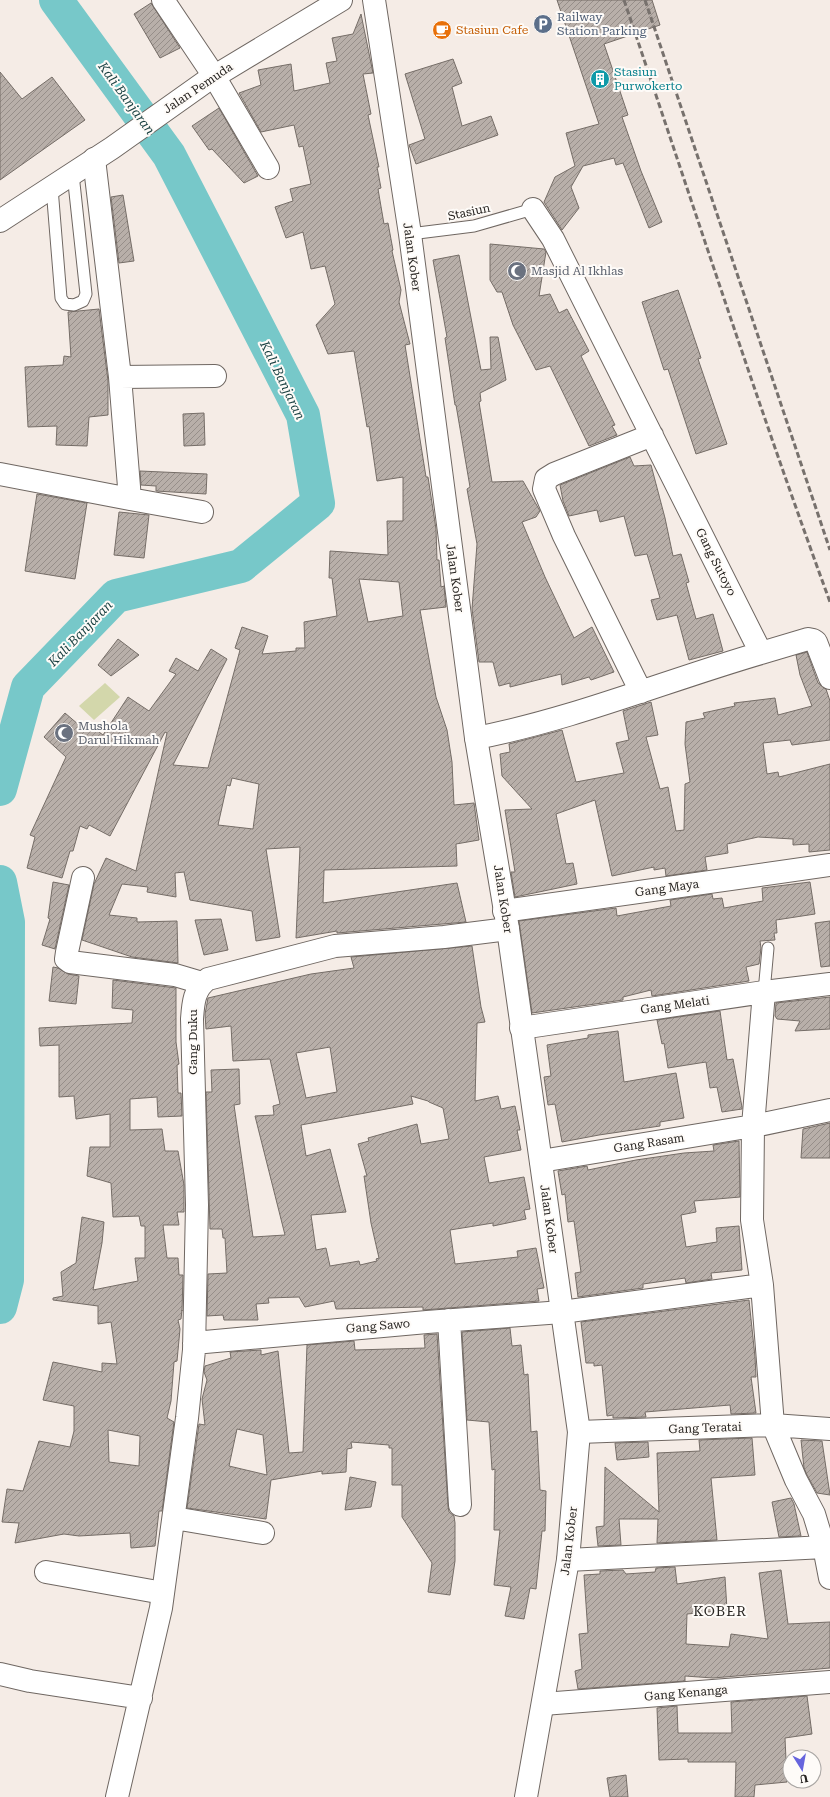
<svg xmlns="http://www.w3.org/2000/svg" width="830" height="1797" font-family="'Roboto Serif',serif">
	<defs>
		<pattern id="building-hatch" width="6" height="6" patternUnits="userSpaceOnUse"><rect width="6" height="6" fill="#b8afa9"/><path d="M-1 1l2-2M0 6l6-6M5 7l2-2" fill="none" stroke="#968e89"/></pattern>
	</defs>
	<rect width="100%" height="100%" fill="#f5ece6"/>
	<path fill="#d3d7ab" d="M105 683 120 697 94 720 79 706Z"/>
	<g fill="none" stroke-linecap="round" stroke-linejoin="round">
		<path stroke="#77c8c9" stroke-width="34" d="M0 789 28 687 116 596 241 566 318 503 303 415 169 155 56 0
			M0 882 8 922 7 1280 0 1307"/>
	</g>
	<path fill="url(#building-hatch)" stroke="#756d67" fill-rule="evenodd" d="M557 0H652L660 25 604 44 628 115 622 117 641 171 662 222 649 228 623 163 616 165 614 158 583 166 571 187 579 208 562 230 544 202 555 177 575 166 566 133 599 124Z
		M151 3 180 48 160 58 134 14Z
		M361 14 373 73 363 74 371 114 368 115 379 167H377L381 188 378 189 384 224 388 223 393 250 392 251 401 290 399 302 410 344 405 345 426 477H428L436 529 437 560H439L441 587 444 586 446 607 420 610 436 697 447 730 452 762 454 805 474 803 479 840 456 844 457 866 324 870 323 903 457 883 466 922 337 933V931L296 938 300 847 266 849 280 937 256 941 252 911 190 900 184 872 175 873 176 897 147 892 148 887 122 884 109 915 137 918V922L177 921 178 963 132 957 82 940 94 884 106 858 136 871 167 733 165 732 110 836 89 825 87 829 80 826 73 851H70L62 878 27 868 35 837 30 835 66 757 44 737 65 713 86 731 90 725 103 735 128 697 149 711 176 674 169 671 176 658 198 671 211 649 227 659 173 765 208 768 240 650 235 648 242 627 268 636 262 654 296 651V648H305L304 622 337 616 332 578H329L330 551 388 555 387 521H403V477L377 481 369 426 367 427 354 351 328 354 316 325 335 304 325 266 311 269 303 232 286 238 275 207 293 201 290 189 311 184 303 146 299 147 294 125 261 132 239 93 261 85 258 70 291 64 294 91 330 83 326 63 337 61 332 38 353 34ZM359 579 399 582 403 616 368 622ZM232 778 259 784 253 829 218 825 227 785 230 786Z
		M453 59 462 83 452 87 462 126 491 116 498 135 416 164 409 145 425 139 405 74Z
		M0 72 22 99 52 77 85 120 0 180Z
		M219 108 258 176 244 183 212 149 209 150 192 126Z
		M123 195 134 261 119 263 111 197Z
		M490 244 544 249 546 252 539 296 550 294 559 313 567 309 589 351 581 356 615 425 612 426 617 435 589 446 550 366 536 370 513 325 502 292H497L490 280Z
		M459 255 481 370 491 369 490 337H498L506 380 480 393 481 401 479 402 492 482 523 481 540 511 536 517 522 522 545 577 574 638 592 627 614 672 591 680 589 677 562 685 561 674 510 687V683L499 686 493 662H479L472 609 477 544 467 489 470 487 456 405H455L445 338 447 337 433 260Z
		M678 290 701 358 698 359 727 444 696 454 668 369 664 370 642 302Z
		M99 309 108 381V415L89 417 87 446 56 445 57 426 28 427 25 367 63 365 64 356 71 357 68 312Z
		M204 413 205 445 184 446 183 414Z
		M630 457 634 466 651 465 665 518 673 556 681 554 689 582 686 583 696 619 713 614 723 651 689 660 677 615 657 620 651 600 660 598 647 554 635 556 624 516 600 522 597 510 569 516 563 501 560 485Z
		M140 471 207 474 206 494 156 491V486L141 485Z
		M37 494 87 503 75 579 25 571Z
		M119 512 149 515 144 558 114 555Z
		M118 639 139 655 111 676 98 665Z
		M807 652 818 683 826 689 830 701V740L792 745 790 740 763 743 767 774 778 772 779 777 830 764V850L809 852V844L793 845V839L758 837 727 844 728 853 705 857 707 870 666 876 665 868 654 870V867L612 876 595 800 556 814 566 864 573 863 577 884 515 897 511 872H515L505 810 532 809 502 776 500 754 510 752 509 744 562 730 576 782 624 773 616 743 629 740 623 711 651 702 658 735 646 737 660 789 668 787 676 831 684 830 685 784 690 782 685 744 686 722 705 718 703 713 735 706 734 703 775 698 778 715 812 706 800 675 796 655Z
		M53 882 69 885 55 949 42 945 50 919 48 918Z
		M810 882 815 914 776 920 777 933H774L775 940 760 941 761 948 759 964 746 967 749 981 652 996 651 990 623 997V1000L532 1013 519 921 616 908 617 916 671 906 670 900 712 894 713 899 722 898 724 908 763 901 762 888Z
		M221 919 228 950 204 955 195 920Z
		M830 921V966L821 967 815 923Z
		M472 946 481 1007 485 1022 477 1023 475 1101 498 1096 501 1109 515 1106 520 1130H517L521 1150 484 1157 489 1183 524 1177 530 1209 524 1210 526 1219 493 1226V1223L450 1230 455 1264 518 1257 517 1251 536 1248 544 1288 537 1289 539 1301 423 1310V1307L336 1309 334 1301 305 1307 299 1297 268 1298 269 1303 256 1304 258 1320H224L223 1315 207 1316 208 1274 227 1273 225 1238H223L222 1229H210L206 1092H212L211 1070 239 1069 240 1104 234 1105 253 1237 285 1235 255 1116 274 1115 273 1106 280 1104 270 1059 233 1061 231 1026 206 1029 205 1014 208 998 311 974 354 968 351 957ZM330 1047 337 1092 306 1098 296 1053ZM411 1096 428 1101 429 1102 443 1108 449 1139 421 1144 417 1124 368 1138 369 1141 358 1144 367 1176H364L371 1223 379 1258 376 1259 377 1261 360 1265 359 1261 330 1266 326 1248 316 1250 311 1215 346 1212 330 1149 306 1156 301 1125 413 1104Z
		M53 967 58 968 68 974 79 976 76 1004 49 1001Z
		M113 980 176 988V1042L179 1064 177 1065 178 1093H181L182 1116 158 1117 157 1097 130 1099V1130L162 1129 165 1151H178L184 1185V1212H177L179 1225H163L167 1258H178L179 1275H183L182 1311V1310L181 1319 178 1320 180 1329 177 1361 174 1362 171 1401 167 1418 174 1422 162 1511H159L155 1546 131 1548 130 1533 79 1536 64 1534 15 1543 19 1523 2 1522 7 1489 23 1491 39 1441 70 1447 74 1431V1406L43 1400 53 1362 102 1372V1363L117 1364 111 1322 98 1324V1306L53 1300V1298L63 1296 61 1272 76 1263 82 1217 104 1222 102 1243 93 1290 138 1281 135 1258H145V1226H141L139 1216 113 1217 111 1183 87 1176 90 1147H110V1114L76 1119 74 1096 59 1097V1045L40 1046 39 1028 132 1023 133 1010 112 1008ZM108 1430 140 1436 139 1466 109 1462Z
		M830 997V1029L795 1031 800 1021 777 1019 775 1016 776 1003Z
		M720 1011 727 1060 733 1059 742 1107V1109L722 1112 717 1087 710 1088 706 1062 668 1068 664 1043 662 1044 657 1020Z
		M618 1031 624 1082 676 1073 684 1118 660 1122V1126L599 1135 562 1142 555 1104 548 1105 544 1077 551 1076 547 1045 588 1038V1035Z
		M830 1123V1158H801L803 1129Z
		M739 1141 740 1197 694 1201 696 1212 681 1215 686 1247 717 1242 716 1228 739 1226 742 1270 711 1273 712 1279 686 1283 685 1278 643 1284V1288L578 1297 575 1273 581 1272 574 1221 568 1222 565 1194 562 1195 558 1171 587 1166 588 1170 636 1160 684 1153 714 1151 713 1145Z
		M749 1300 755 1357 756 1377H751L756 1413 731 1414 730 1405 645 1412 646 1417 613 1418V1415L607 1416 602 1365 594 1366V1363H586L581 1322Z
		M510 1328 512 1346 521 1345 524 1375 528 1374 531 1432 537 1431 540 1490 546 1491 545 1531H542L536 1589 530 1588 524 1619 505 1616 511 1587 494 1585 500 1530H494L495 1469 492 1470 489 1422 467 1420 462 1332Z
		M437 1334 448 1506 449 1512 454 1516 455 1523V1561L450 1595 428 1592 432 1563 402 1517V1485H392V1448H389V1445L351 1442 352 1448 347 1449 346 1472 322 1474V1471L271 1480 266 1519 187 1508 199 1424 205 1425 202 1399 207 1380 204 1372 205 1366 231 1358 230 1352 261 1350V1355L278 1351 289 1453 303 1452 307 1345 354 1341 355 1350 425 1348 424 1335ZM237 1429 263 1435 267 1475 229 1466Z
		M752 1438 755 1475 711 1478 717 1540 657 1543 658 1519H619L621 1545 598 1546 596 1527 604 1526 605 1467 659 1512 657 1453 700 1451 699 1440Z
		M801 1440 822 1441 830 1495 817 1493 807 1475 804 1468Z
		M648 1442 649 1457 617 1460 615 1443Z
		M350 1477 376 1482 371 1507 345 1510Z
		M791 1498 794 1504 801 1536 779 1537 772 1502Z
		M675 1567 677 1584 725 1577 727 1610 687 1614 686 1644 729 1647 731 1634 768 1639 759 1573 781 1570 788 1624 830 1622V1668L713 1678 685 1676V1681L578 1689 575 1671 582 1669 579 1634 588 1633 584 1575 600 1574V1571L623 1570 626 1574 655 1572 656 1568Z
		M807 1696 812 1734 785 1738 787 1782 755 1785 754 1797H735L736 1762H688V1759L659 1760 657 1708 677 1706 678 1733H732L731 1702Z
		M626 1775 628 1797H610L607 1778Z"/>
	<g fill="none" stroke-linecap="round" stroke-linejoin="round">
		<defs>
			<path id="service" d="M52 188 61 298 65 304 74 305 83 301 86 294 73 174
				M410 234 474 226 533 209
				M764 992 768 948"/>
			<path id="minor" d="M163 0 214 76 268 168
				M120 377 215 376
				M0 474 130 499 120 377 94 159
				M130 499 202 512
				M761 653 808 639 813 640 816 642 830 678
				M641 692 564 536 544 489 546 479 554 474 652 435
				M476 738C574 719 665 681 761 653L553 239 533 209
				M83 878 67 952 66 959 70 962 175 975 202 983
				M504 911 830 865
				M764 992 753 1126 752 1220 762 1285 773 1425 796 1480 814 1514 824 1547 830 1578
				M521 1028 764 992 830 984
				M541 1161 759 1125 830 1110
				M449 1320 460 1505
				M194 1343 427 1322 562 1312 762 1285
				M579 1432 773 1425 830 1429
				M174 1518 263 1533
				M568 1560 824 1547
				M46 1572 163 1593
				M0 1674 30 1681 141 1698
				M543 1704 830 1682
				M117 1797 161 1608 187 1418 194 1350 197 1205 192 1019C193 1004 194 988 208 979L335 946 444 937 508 929"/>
			<path id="tertiary" d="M374 0 410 234 476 738 508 929 579 1432 568 1560 526 1797"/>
			<path id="secondary" d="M0 221 112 148 205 82 341 0"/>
		</defs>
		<use href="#service" stroke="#6f6762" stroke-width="13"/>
		<use href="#minor" stroke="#6f6762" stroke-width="24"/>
		<use href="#tertiary" stroke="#6f6762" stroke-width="24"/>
		<use href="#secondary" stroke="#6f6762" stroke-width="24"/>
		<use href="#service" stroke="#fff" stroke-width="11"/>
		<use href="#minor" stroke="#fff" stroke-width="22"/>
		<use href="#tertiary" stroke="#fff" stroke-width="22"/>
		<use href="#secondary" stroke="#fff" stroke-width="22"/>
		<path stroke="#77716d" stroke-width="3" stroke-dasharray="6 3" stroke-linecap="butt" d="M624 0C692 201 757 403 830 602
			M645 0 830 550"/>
	</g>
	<defs>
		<symbol id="parking-disc" viewBox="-11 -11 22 22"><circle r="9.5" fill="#5c6f8a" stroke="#fefbf8"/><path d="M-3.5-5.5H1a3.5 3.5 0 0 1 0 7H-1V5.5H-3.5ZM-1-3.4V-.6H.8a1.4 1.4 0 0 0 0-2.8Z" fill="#fff"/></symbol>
		<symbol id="cafe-disc" viewBox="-11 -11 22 22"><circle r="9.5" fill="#e8710a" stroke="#fefbf8"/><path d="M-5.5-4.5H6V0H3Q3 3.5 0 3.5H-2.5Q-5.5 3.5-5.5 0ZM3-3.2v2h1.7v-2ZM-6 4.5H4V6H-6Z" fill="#fff"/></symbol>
		<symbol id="building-disc" viewBox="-11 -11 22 22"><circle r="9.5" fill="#0f9aa8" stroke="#fefbf8"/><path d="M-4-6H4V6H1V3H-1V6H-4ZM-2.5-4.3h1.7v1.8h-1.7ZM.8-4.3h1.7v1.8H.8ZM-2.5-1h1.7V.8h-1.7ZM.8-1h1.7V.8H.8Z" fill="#fff"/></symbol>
		<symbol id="mosque-disc" viewBox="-11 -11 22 22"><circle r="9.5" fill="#6b7280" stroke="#fefbf8"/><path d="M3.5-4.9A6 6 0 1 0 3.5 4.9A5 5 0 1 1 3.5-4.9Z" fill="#fff"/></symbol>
	</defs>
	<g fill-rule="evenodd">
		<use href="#parking-disc" x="532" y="13" width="22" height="22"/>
		<use href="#cafe-disc" x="431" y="19" width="22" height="22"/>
		<use href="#building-disc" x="589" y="68" width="22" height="22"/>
		<use href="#mosque-disc" x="506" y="260" width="22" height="22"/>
		<use href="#mosque-disc" x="53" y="722" width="22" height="22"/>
	</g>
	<g text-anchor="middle" stroke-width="4" stroke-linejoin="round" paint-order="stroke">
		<g font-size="12" fill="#4e5e75" stroke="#fefbf8" text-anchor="start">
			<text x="557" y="21">Railway<tspan x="557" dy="14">Station Parking</tspan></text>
		</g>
		<g font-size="12" fill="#c56008" stroke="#fefbf8" text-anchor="start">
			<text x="456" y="34">Stasiun Cafe</text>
		</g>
		<g font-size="12" fill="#0d838f" stroke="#fefbf8" text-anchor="start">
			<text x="614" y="76">Stasiun<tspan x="614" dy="14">Purwokerto</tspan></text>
		</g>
		<g font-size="12" fill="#272421" stroke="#fefbf8">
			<text transform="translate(198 88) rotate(-34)" y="4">Jalan Pemuda</text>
			<text transform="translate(469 212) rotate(-12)" y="4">Stasiun</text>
			<text transform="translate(412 257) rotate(82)" y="4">Jalan Kober</text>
			<text transform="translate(716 562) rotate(63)" y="4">Gang Sutoyo</text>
			<text transform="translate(455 578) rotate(82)" y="4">Jalan Kober</text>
			<text transform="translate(667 888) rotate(-8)" y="4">Gang Maya</text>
			<text transform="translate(503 899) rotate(81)" y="4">Jalan Kober</text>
			<text transform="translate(675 1005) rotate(-8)" y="4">Gang Melati</text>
			<text transform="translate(193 1042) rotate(-90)" y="4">Gang Duku</text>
			<text transform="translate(649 1143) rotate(-9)" y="4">Gang Rasam</text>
			<text transform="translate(549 1219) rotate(82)" y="4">Jalan Kober</text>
			<text transform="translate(378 1326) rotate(-5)" y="4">Gang Sawo</text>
			<text transform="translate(705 1428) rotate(-2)" y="4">Gang Teratai</text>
			<text transform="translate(569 1541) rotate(-83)" y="4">Jalan Kober</text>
			<text transform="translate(686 1693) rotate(-5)" y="4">Gang Kenanga</text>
		</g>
		<g font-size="12" fill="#5b616d" stroke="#fefbf8" text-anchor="start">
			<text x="531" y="275">Masjid Al Ikhlas</text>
			<text x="78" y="730">Mushola<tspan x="78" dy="14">Darul Hikmah</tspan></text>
		</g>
		<g font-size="13" font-style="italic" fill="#183f40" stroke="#fefbf8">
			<text transform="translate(127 98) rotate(54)" y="5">Kali Banjaran</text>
			<text transform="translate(283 380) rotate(64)" y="5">Kali Banjaran</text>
			<text transform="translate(80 633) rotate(-46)" y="5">Kali Banjaran</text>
		</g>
		<g font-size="14" letter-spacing="1" fill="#272421" stroke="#fefbf8">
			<text x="720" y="1616">KOBER</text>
		</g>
	</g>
	<g transform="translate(802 1769) rotate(169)"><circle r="19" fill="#fefbf8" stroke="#a8a5a2"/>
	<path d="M0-3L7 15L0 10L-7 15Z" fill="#6664dd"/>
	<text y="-6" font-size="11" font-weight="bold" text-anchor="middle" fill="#272421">U</text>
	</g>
</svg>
